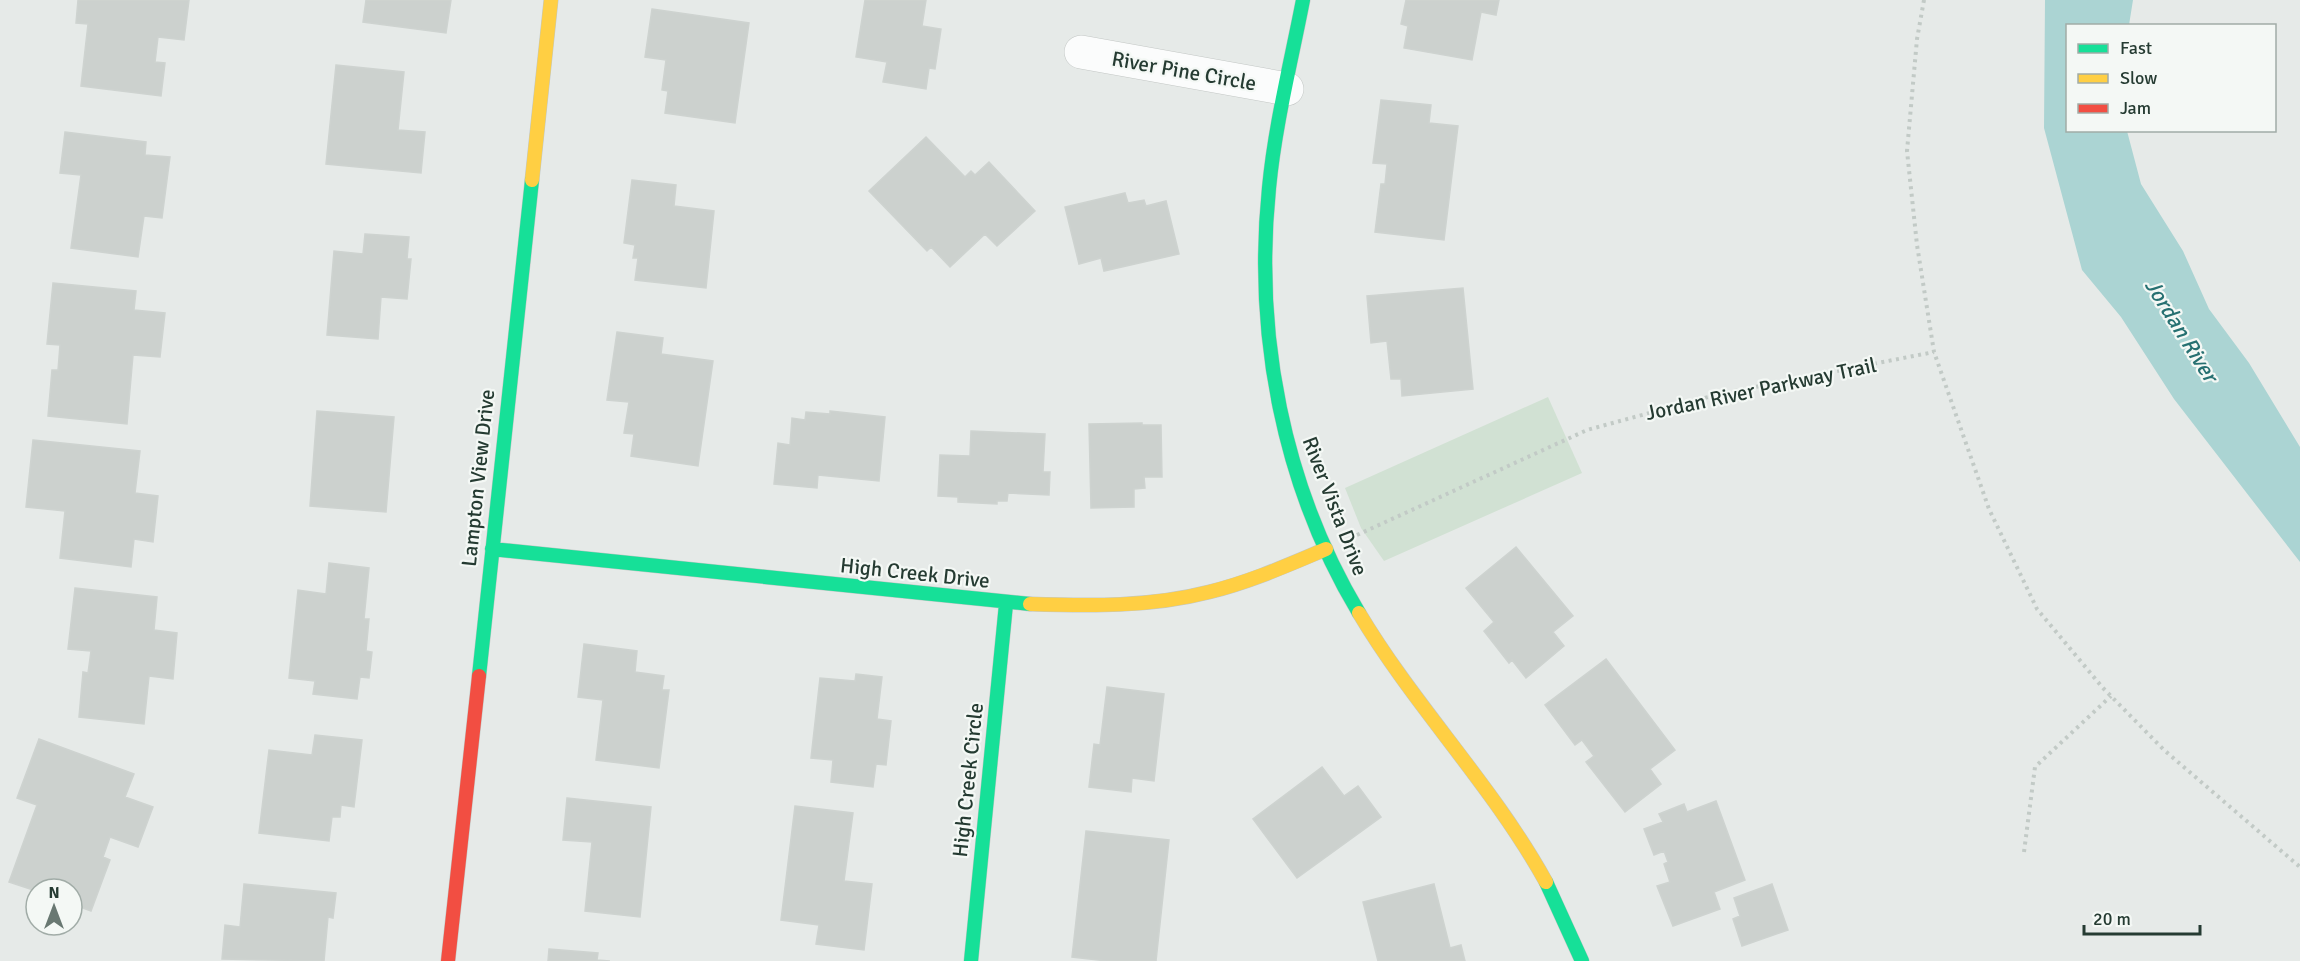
<svg xmlns="http://www.w3.org/2000/svg" width="2300" height="961" font-family="Signika,sans-serif">
	<rect width="100%" height="100%" fill="#e6eae8"/>
	<path fill="#d1e1d3" d="M1548 397 1582 473 1384 561 1361 528 1345 488Z"/>
	<path fill="#abd4d3" d="M2045 0H2133L2129 25 2068 26V130L2127 131 2141 184 2183 251 2209 309 2249 363 2300 447V562L2174 399 2121 317 2082 270 2044 128Z"/>
	<path fill="#ccd1ce" stroke="#ced3d0" stroke-width="1.5" d="M78 0H189L184 40 158 37 155 62 165 63 161 96 81 86 88 24 76 23Z
		M366 0H451L446 33 363 22Z
		M865 0H926L922 26 941 29 935 69 929 68 926 89 883 82 887 62 856 57Z
		M1406 0H1499L1496 15 1481 12 1472 60 1404 48 1408 26 1401 24Z
		M652 9 749 23 735 123 665 113 668 91 662 90 666 60 645 57Z
		M336 65 404 72 398 130 425 132 421 173 326 164Z
		M1381 100 1431 105 1429 123 1458 126 1444 240 1375 232 1381 184H1385L1387 164 1373 163Z
		M65 132 146 142 145 155 170 157 162 218 144 216 138 257 71 248 81 175 60 173Z
		M926 137 965 177 971 171 975 175 989 162 1035 211 997 246 985 234 950 267 931 247 927 251 869 191Z
		M632 180 676 185 674 206 714 211 706 288 635 280 638 258H633L635 245 624 243Z
		M1125 193 1128 203 1144 200 1146 206 1166 201 1179 254 1104 271 1101 258 1079 264 1065 207Z
		M365 234 409 237 407 259H411L407 299 381 297 378 339 327 335 334 251 363 254Z
		M53 283 136 291 134 310 165 313 160 357 133 355 127 424 48 416 52 370H58L60 345 47 344Z
		M1463 288 1473 389 1402 396 1401 379H1391L1387 341 1371 343 1367 296Z
		M617 332 663 338 661 354 713 361 698 466 631 456 634 434 624 433 629 402 607 400Z
		M317 411 394 417 386 512 310 506Z
		M830 411 885 417 879 481 818 475 817 488 774 484 778 443 790 445 792 418 805 420 806 412 830 414Z
		M1142 423V425H1161L1162 477H1144L1145 488 1134 489V507L1091 508 1089 424Z
		M971 431 1045 434 1043 472H1050L1049 495 1008 493 1007 501H997V504L958 502V497L938 496 940 455 970 456Z
		M33 440 140 451 135 493 158 496 153 542 134 539 131 567 60 558 65 511 26 507Z
		M1516 547 1573 616 1553 632 1564 646 1526 678 1512 660 1509 663 1484 631 1494 622 1466 588Z
		M329 563 369 568 364 619H369L366 651 372 652 369 678 360 677 357 699 313 694 315 681 289 678 298 590 326 594Z
		M75 588 157 597 154 630 177 633 173 679 149 676 144 724 79 717 83 672 88 673 91 651 68 649Z
		M584 644 637 651 635 672 664 676 662 690H669L659 768 596 760 603 700 578 697Z
		M1606 659 1675 750 1650 769 1661 784 1625 812 1586 762 1594 756 1582 740 1575 745 1545 705Z
		M856 674 882 677 877 719 891 721 886 765 876 764 873 787 831 782 833 760 811 758 820 678 855 681Z
		M1107 687 1164 694 1154 781 1132 778 1131 792 1089 787 1094 744 1100 745Z
		M315 735 362 740 354 807 341 805 340 817H332L329 841 259 833 269 750 312 755Z
		M39 739 134 774 125 797 153 807 138 847 110 837 103 857 110 860 91 911 72 904V889H36V891L9 882 37 805 17 798Z
		M1322 767 1344 796 1358 786 1381 817 1297 878 1253 819Z
		M567 798 651 807 640 917 585 911 592 842 563 840Z
		M1716 801 1745 880 1714 892 1720 909 1673 926 1657 886 1670 882 1664 864 1668 862 1664 851 1654 855 1644 829 1663 822 1659 814 1684 804 1687 812Z
		M795 806 853 813 844 881 872 884 864 950 816 944 819 925 781 920Z
		M1086 831 1169 840 1156 961H1107L1072 957Z
		M244 884 336 893 333 918 328 917 324 961 222 959 225 925 240 927Z
		M1434 884 1450 948 1461 945 1465 961H1378L1363 902Z
		M1772 884 1788 930 1742 946 1733 919 1740 916 1734 898Z
		M549 949 598 953 597 960 610 961H548Z"/>
	<g fill="none" stroke-linecap="round" stroke-linejoin="round">
		<defs>
			<path id="street" d="M1081 52 1287 89"/>
			<path id="fast" d="M1303 0C1291 62 1275 125 1269 188 1254 335 1283 486 1359 613
				M492 549 1030 604
				M479 676 532 180
				M1546 882 1582 961
				M971 961 1006 604"/>
			<path id="slow" d="M532 180 551 0
				M1030 604C1090 606 1151 607 1209 592 1250 582 1288 565 1326 549
				M1359 613C1415 707 1493 786 1546 882"/>
			<path id="jam" d="M448 961 479 676"/>
		</defs>
		<use href="#street" stroke="#c3c7c5" stroke-width="34"/>
		<use href="#fast" stroke="#c1c7c4" stroke-width="15"/>
		<use href="#slow" stroke="#c1c7c4" stroke-width="15"/>
		<use href="#jam" stroke="#c1c7c4" stroke-width="15"/>
		<path stroke="#c2cac6" stroke-width="4" stroke-dasharray="3 4.5" stroke-linecap="butt" d="M1924 0 1917 39 1907 151 1917 245 1934 352 1989 509 2037 609 2103 688 2164 750 2300 867
			M1357 535 1587 430 1719 394 1934 352
			M2024 852 2035 767 2111 696"/>
		<use href="#street" stroke="#fbfcfc" stroke-width="33"/>
		<use href="#fast" stroke="#16e098" stroke-width="14"/>
		<use href="#slow" stroke="#ffcf43" stroke-width="14"/>
		<use href="#jam" stroke="#f24e42" stroke-width="14"/>
	</g>
	<g text-anchor="middle" stroke-width="4.5" stroke-linejoin="round" paint-order="stroke">
		<g font-size="21" fill="#253b32" stroke="#f4f8f5">
			<text transform="translate(1184 71) rotate(10)" y="7">River Pine Circle</text>
			<text transform="translate(1761 389) rotate(-12)" y="7">Jordan River Parkway Trail</text>
			<text transform="translate(478 478) rotate(-84)" y="7">Lampton View Drive</text>
			<text transform="translate(1335 506) rotate(69)" y="7">River Vista Drive</text>
			<text transform="translate(915 573) rotate(6)" y="7">High Creek Drive</text>
			<text transform="translate(968 780) rotate(-84)" y="7">High Creek Circle</text>
		</g>
		<g font-size="22" font-style="italic" fill="#267071" stroke="#f4f8f5">
			<text transform="translate(2182 330) rotate(58)" y="8">Jordan River</text>
		</g>
	</g>
	<rect x="2066" y="24" width="210" height="108" fill="#f4f8f5" stroke="#a1aca7" stroke-width="1.5"/>
	<rect x="2078" y="44" width="30" height="9" fill="#16e098" stroke="#a1aca7" stroke-width="1.5"/>
	<text x="2120" y="54" font-size="18" fill="#253b32">Fast</text>
	<rect x="2078" y="74" width="30" height="9" fill="#ffcf43" stroke="#a1aca7" stroke-width="1.5"/>
	<text x="2120" y="84" font-size="18" fill="#253b32">Slow</text>
	<rect x="2078" y="104" width="30" height="9" fill="#f24e42" stroke="#a1aca7" stroke-width="1.5"/>
	<text x="2120" y="114" font-size="18" fill="#253b32">Jam</text>
	<g transform="translate(54 907)"><circle r="28" fill="#f4f8f5" stroke="#a1aca7" stroke-width="1.5"/>
	<path d="M0-4.5L10 22L0 15L-10 22Z" fill="#697872"/>
	<text y="-9" font-size="16" font-weight="bold" text-anchor="middle" fill="#253b32">N</text>
	</g>
	<path d="M2084 925v9h116v-9" fill="none" stroke="#253b32" stroke-width="3"/>
	<text x="2093" y="925" font-size="18" fill="#253b32" stroke="#f4f8f5" stroke-width="4.5" paint-order="stroke">20 m</text>
</svg>
